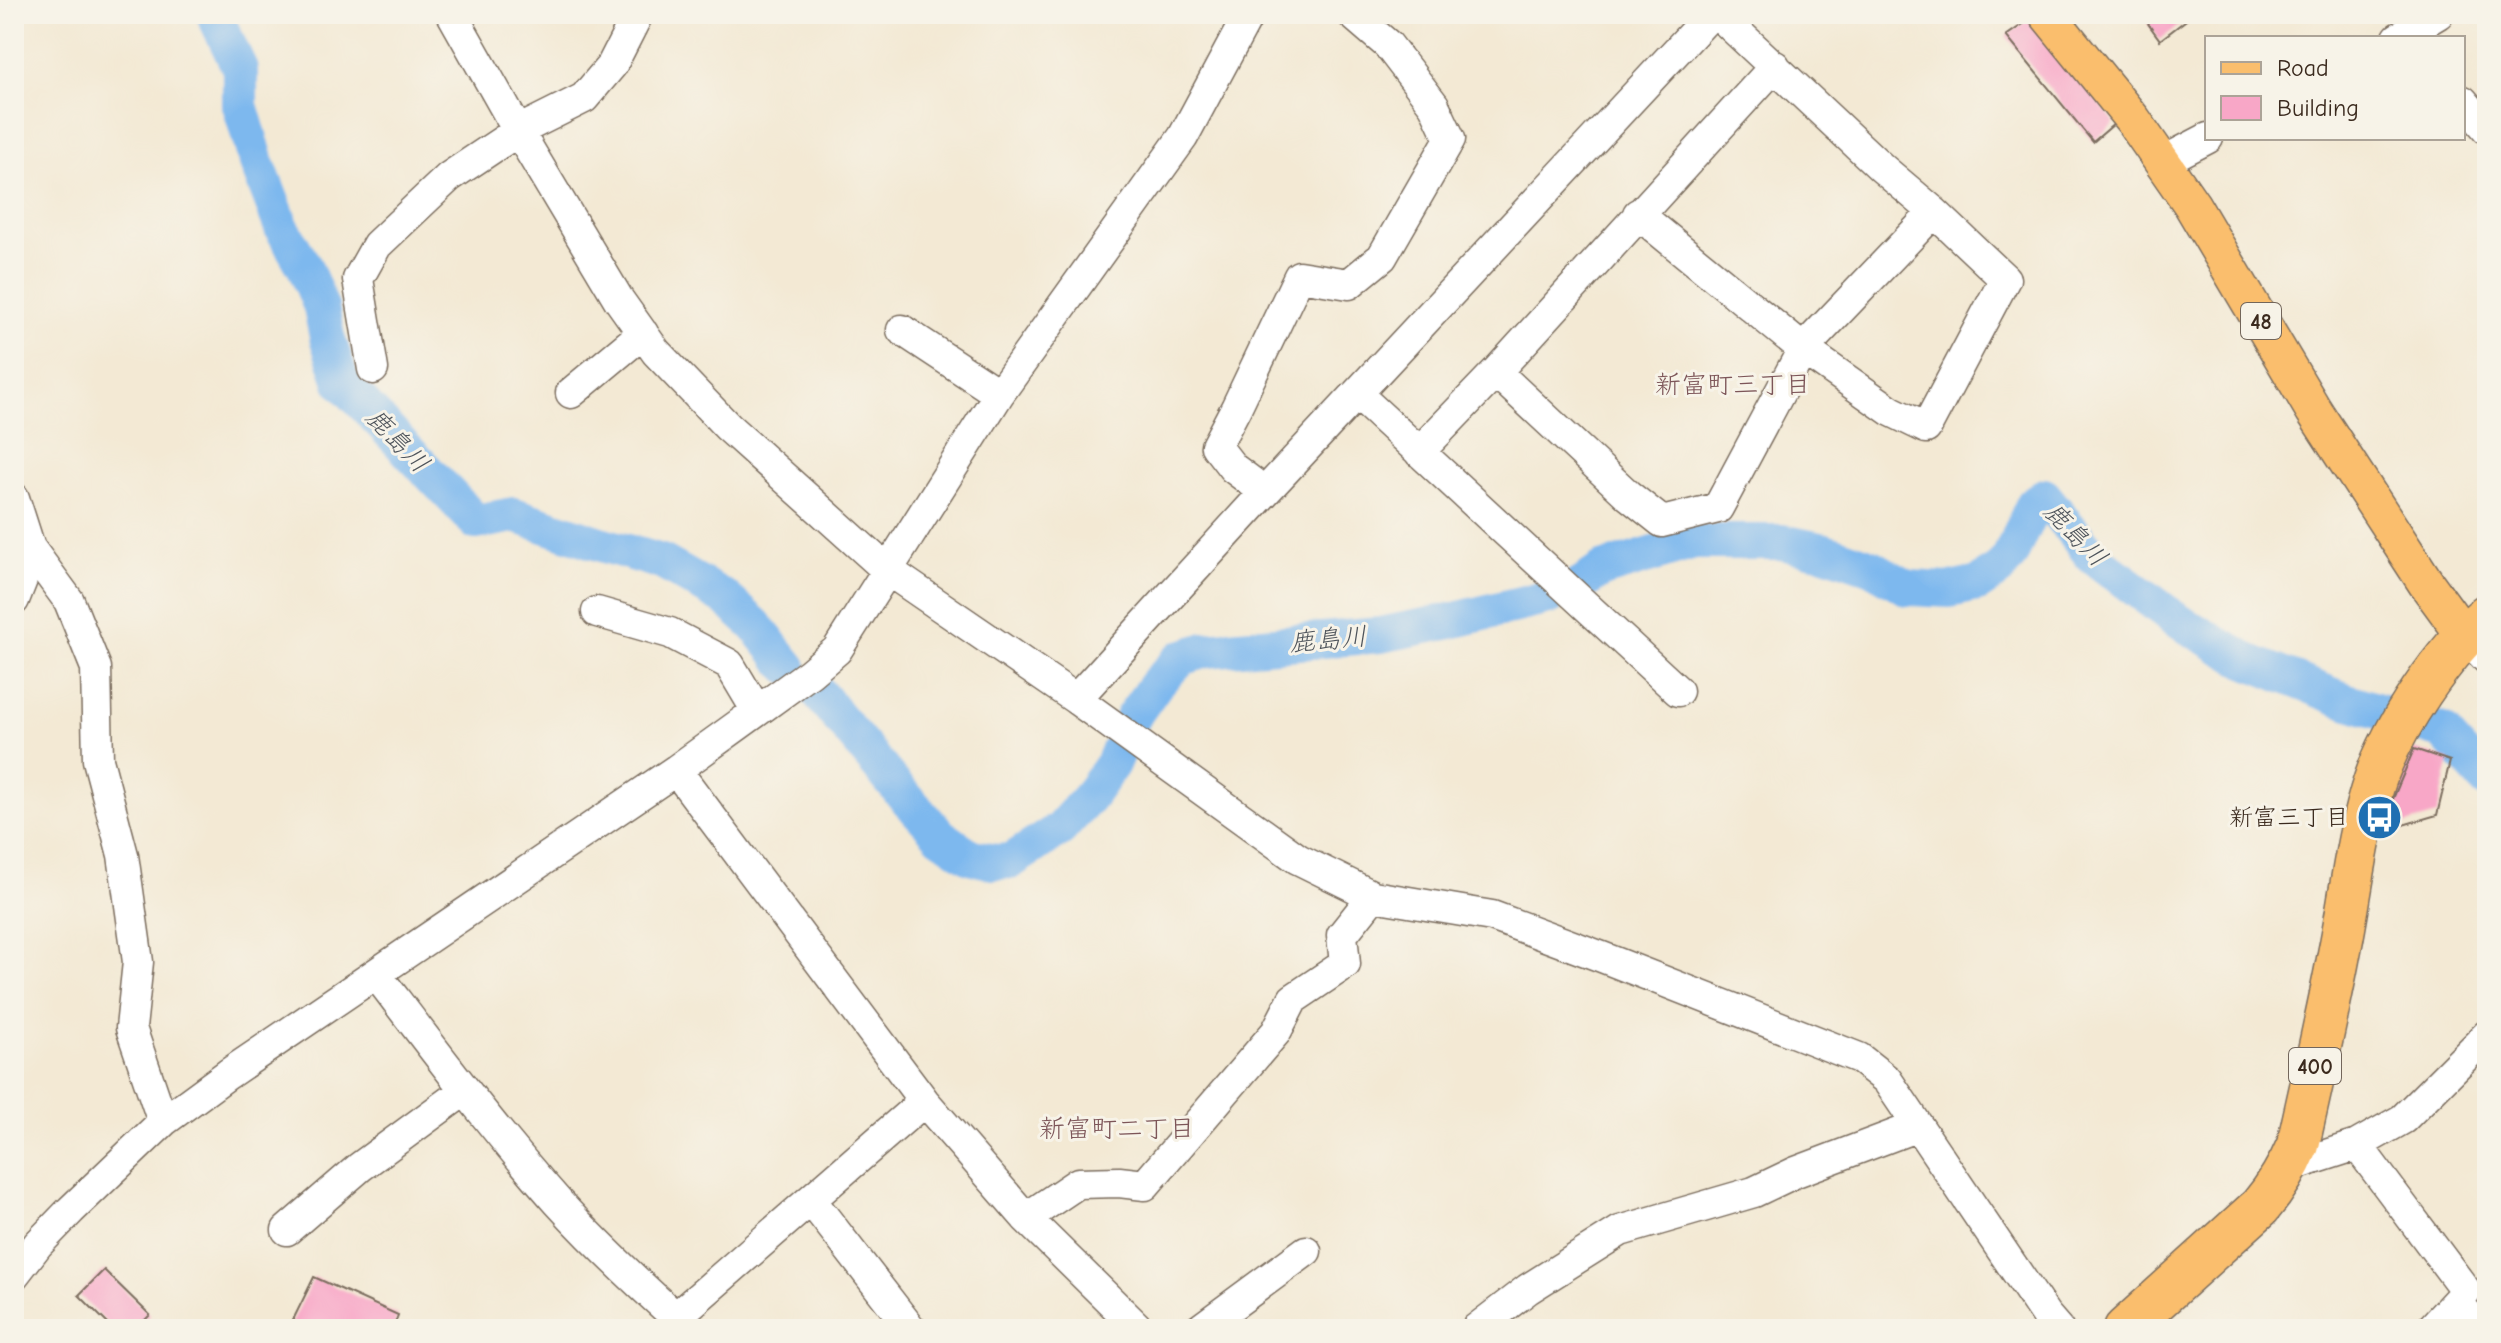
<svg xmlns="http://www.w3.org/2000/svg" width="2501" height="1343" font-family="'Comic Neue','Klee One',sans-serif">
	<rect width="100%" height="100%" fill="#f7f3e8"/>
	<filter id="ink" filterUnits="userSpaceOnUse"><feTurbulence type="fractalNoise" baseFrequency=".0125" numOctaves="2"/><feDisplacementMap in="SourceGraphic" scale="16" xChannelSelector="R" yChannelSelector="G"/><feConvolveMatrix kernelMatrix="1 2 1 2 8 2 1 2 1" color-interpolation-filters="sRGB"/></filter>
	<filter id="wash" filterUnits="userSpaceOnUse"><feTurbulence type="fractalNoise" baseFrequency=".006" numOctaves="4" result="noise"/><feDisplacementMap in="SourceGraphic" scale="32" xChannelSelector="R" yChannelSelector="G"/><feGaussianBlur stdDeviation="1.8" result="paint"/><feColorMatrix in="noise" values="0 0 0 0 0 0 0 0 0 0 0 0 0 0 0 0 0 1.4 0 .05"/><feComposite in="paint" operator="in"/></filter>
	<g filter="url(#wash)">
		<rect width="100%" height="100%" fill="#f3e9d4"/>
		<g fill="none" stroke-linecap="round" stroke-linejoin="round">
			<path stroke="#7db8ee" stroke-width="36" d="M214 14 240 69V105L257 163 282 228 305 268 321 307 327 337 342 382 476 522 514 515 604 545 662 562 725 598 755 625 789 667
				M1573 590 1602 570 1694 542H1781L1825 551 1872 567 1908 588 1950 590 1978 584 1999 570 2010 556 2034 503 2044 496 2093 557 2175 619 2245 660 2347 701 2442 731 2487 781
				M814 688 898 789 941 836 970 856 993 862 1011 861 1060 829 1088 798 1112 764 1117 752
				M1132 718 1156 684 1181 658 1206 650 1380 635 1451 621 1549 597"/>
		</g>
		<g id="blocks">
			<path fill="#f8a7c7" d="M2141 14H2194L2160 40Z
				M2032 18 2115 123 2093 142 2006 36Z
				M2414 749 2450 761 2437 815 2379 832Z
				M104 1270 150 1315 136 1329H113L79 1295Z
				M314 1277 398 1315 393 1329H295L290 1326Z"/>
		</g>
	</g>
	<g filter="url(#ink)">
		<use href="#blocks" fill-opacity="0" stroke="#7b6d5e" stroke-width="2"/>
		<g fill="none" stroke-linecap="round" stroke-linejoin="round">
			<defs>
				<path id="minor" d="M452 14 518 131 619 300 656 352 728 427 886 569 1076 699 1298 859 1373 896 1492 916 1602 957 1859 1058 1887 1080 2045 1314 2058 1329
					M2398 38 2438 14
					M2463 101 2487 129
					M2162 162 2208 138
					M1638 214 1803 349 1891 411 1926 428 2005 279 1934 212 1882 168 1718 14
					M902 330 999 394
					M373 369 358 279 377 245 449 177 518 131 584 98 612 65 638 14
					M1496 372 1628 495 1662 522 1718 508 1803 349 1934 212
					M571 393 643 333
					M1358 395 1678 691
					M1419 452 1496 372 1775 66
					M1265 492 1233 468 1216 446 1236 408 1299 276 1349 284 1382 257 1450 139 1434 105 1388 45 1352 14
					M14 498 30 548 69 601 96 668 98 760 123 855 138 962 131 1028 163 1122
					M14 600 33 552
					M597 612 670 633 729 664 757 711
					M2464 635 2487 659
					M1076 699 1265 492 1711 14
					M676 770 924 1101 1026 1218 1078 1183 1119 1182 1145 1185 1276 1032 1293 999 1345 964 1342 935 1373 896
					M376 974C435 1051 493 1129 558 1202 599 1247 644 1289 689 1329
					M2357 1145 2466 1291 2431 1329
					M2289 1167 2357 1145 2403 1119 2487 1035
					M811 1200 911 1329
					M1026 1218 1139 1329
					M287 1230 360 1167 465 1090
					M14 1275 38 1244 71 1210 164 1121 228 1074 676 770 810 673 837 650 999 394 1183 137 1249 14
					M2457 1301 2479 1329
					M676 1317 924 1101
					M1200 1329 1306 1251
					M1476 1329 1528 1289 1620 1231 1754 1192 1796 1172 1918 1126"/>
				<path id="major" d="M2047 14 2133 120 2192 205 2314 411 2426 583 2464 635"/>
				<path id="highway" d="M2125 1329 2260 1207C2276 1188 2288 1169 2298 1145 2312 1082 2327 1018 2339 954 2351 897 2356 836 2375 780 2394 725 2443 653 2487 615"/>
			</defs>
			<use href="#minor" stroke="#7b6d5e" stroke-width="33"/>
			<use href="#major" stroke="#7b6d5e" stroke-width="39"/>
			<use href="#highway" stroke="#7b6d5e" stroke-width="45"/>
			<use href="#minor" stroke="#fff" stroke-width="30"/>
			<use href="#major" stroke="#fabe6d" stroke-width="36"/>
			<use href="#highway" stroke="#fabe6d" stroke-width="42"/>
		</g>
	</g>
	<defs>
		<symbol id="bus-disc" viewBox="-11 -11 22 22"><circle r="9.5" fill="#1f6fb2" stroke="#f7f3e8"/><path d="M-5-6H5V4H4V6H2V4H-2V6H-4V4H-5ZM-3.5-4V0h7V-4ZM-3.5 1.2v1.5H-2V1.2ZM2 1.2v1.5H3.5V1.2Z" fill="#fff"/></symbol>
	</defs>
	<g fill-rule="evenodd">
		<use href="#bus-disc" x="2354" y="792" width="51" height="51"/>
	</g>
	<g text-anchor="middle" stroke-width="6" stroke-linejoin="round" paint-order="stroke">
		<g fill="#f7f3e8" stroke="#73665b" stroke-width="2">
			<rect x="2241" y="303" width="40" height="36" rx="6"/>
			<rect x="2289" y="1048" width="52" height="36" rx="6"/>
		</g>
		<g font-size="22" font-weight="bold" fill="#3b2a1e">
			<text x="2261" y="329">48</text>
			<text x="2315" y="1074">400</text>
		</g>
		<g font-size="24" fill="#3b2a1e" stroke="#f7f3e8" text-anchor="end">
			<text x="2349" y="825">新富三丁目</text>
		</g>
		<g font-size="26" fill="#7d5659" stroke="#f7f3e8">
			<text x="1733" y="393">新富町三丁目</text>
			<text x="1117" y="1137">新富町二丁目</text>
		</g>
		<g font-size="26" font-style="italic" fill="#4f555c" stroke="#f7f3e8">
			<text transform="translate(398 440) rotate(46)" y="9">鹿島川</text>
			<text transform="translate(2076 534) rotate(46)" y="9">鹿島川</text>
			<text transform="translate(1328 639) rotate(-5)" y="9">鹿島川</text>
		</g>
	</g>
	<rect width="2501" height="1343" fill="none" stroke="#f7f3e8" stroke-width="48"/>
	<rect x="2205" y="36" width="260" height="104" fill="#f7f3e8" stroke="#aca397" stroke-width="2"/>
	<rect x="2221" y="62" width="40" height="12" fill="#fabe6d" stroke="#aca397" stroke-width="2"/>
	<text x="2277" y="76" font-size="24" fill="#3b2a1e">Road</text>
	<rect x="2221" y="96" width="40" height="24" fill="#f8a7c7" stroke="#aca397" stroke-width="2"/>
	<text x="2277" y="116" font-size="24" fill="#3b2a1e">Building</text>
</svg>
